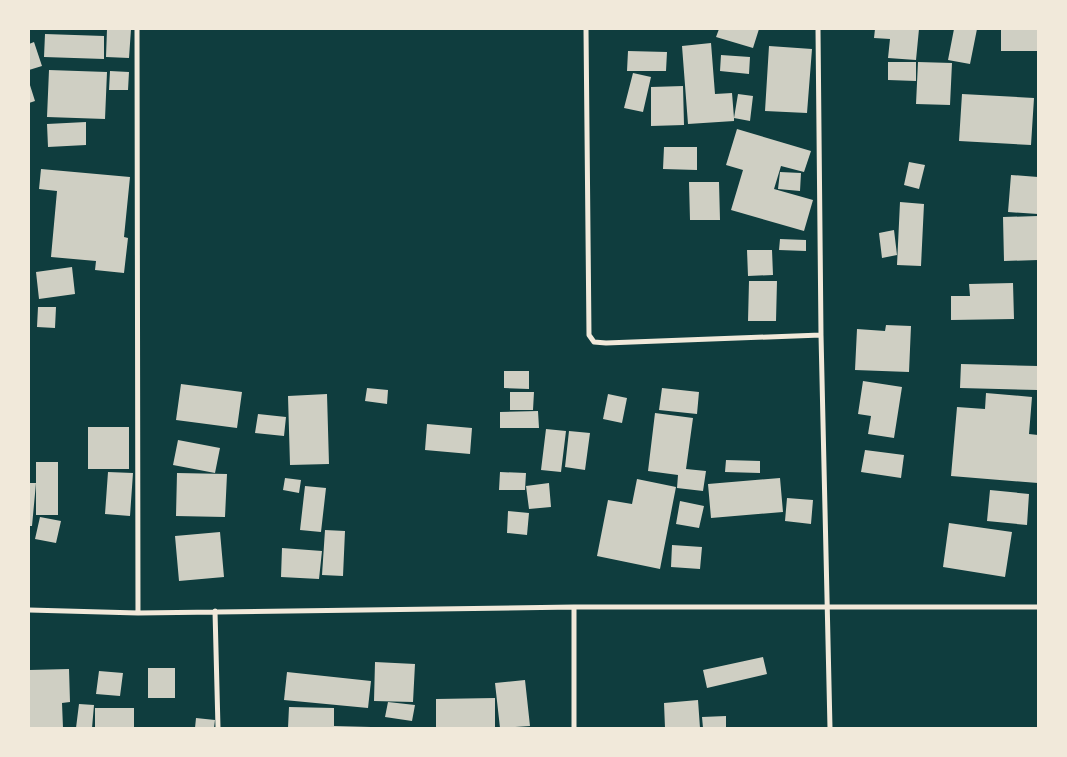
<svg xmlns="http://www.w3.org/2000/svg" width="1067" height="757" font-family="'Nunito Sans',sans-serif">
	<rect width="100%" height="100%" fill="#0f3d3e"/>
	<path fill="#cfcfc3" d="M107 29H131L129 58 106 57Z
		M719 29H759L753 48 716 37Z
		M875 29H919L916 60 888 58 890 39 874 38Z
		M954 29H977L970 64 948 60Z
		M1001 29H1038V51H1001Z
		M45 34 104 36V59L44 57Z
		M34 42 42 66 29 70V44Z
		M711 43 715 94 732 93 734 118 738 94 753 96 750 121 734 118V121L688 124 682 46Z
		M769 46 812 49 807 113 765 111Z
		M628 51 667 52 666 71H627Z
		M721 55 750 57 749 74 720 71Z
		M888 62H916V81L888 80Z
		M918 62 952 63 950 105 916 104Z
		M49 70 107 72 105 119 47 117Z
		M110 71 129 72 128 90H109Z
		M633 73 651 77 643 112 624 108Z
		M29 82 35 101 29 103Z
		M683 86 684 125 651 126V87Z
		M962 94 1034 98 1031 145 959 141Z
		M86 122V145L48 147 47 124Z
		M737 129 811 151 804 172 781 166 774 189 813 200 804 231 731 210 743 170 726 165Z
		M664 147H697V170L663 169Z
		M909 162 925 165 919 189 904 185Z
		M41 169 130 177 124 237 128 238 124 273 95 270 96 261 51 257 57 191 39 189Z
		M780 172 801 173 800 191 778 189Z
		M1011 175 1038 177V214L1008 212Z
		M689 182H719L720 220H690Z
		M900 202 924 204 921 266 897 265Z
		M1038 216V260L1004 261 1003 217Z
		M894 230 897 255 882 258 879 233Z
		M780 239 806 240V251L779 250Z
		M747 250H772L773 275 748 276Z
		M72 267 75 294 39 299 36 272Z
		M749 281H777L776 321H748Z
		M1013 283 1014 319 951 320V296H970L969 284Z
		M38 307H56L55 328 37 327Z
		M886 325 911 326 909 372 855 370 857 329 885 331Z
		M961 364 1038 366V390L960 388Z
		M504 371H529V389L504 388Z
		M863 381 902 387 894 438 868 434 871 416 858 414Z
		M181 384 242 392 237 428 176 420Z
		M367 388 388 390 387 404 365 401Z
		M662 388 699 392 697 414 659 410Z
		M510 392H534L533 410H510Z
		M986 393 1032 397 1029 434 1038 435V483L951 476 957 407 985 409Z
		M327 394 329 464 290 465 288 396Z
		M608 394 627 398 622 423 603 419Z
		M538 411 539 428H500V412Z
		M655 413 693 418 686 469 706 471 703 491 677 488 678 475 648 471Z
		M258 414 286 417 284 436 255 433Z
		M427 424 472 428 470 454 425 450Z
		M88 427H129V469H88Z
		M546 429 566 431 561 472 541 470Z
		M569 431 590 433 585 470 565 467Z
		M178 440 220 448 215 473 173 465Z
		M865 450 904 455 901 478 861 472Z
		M726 460 760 461V473L725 472Z
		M36 462H58V515H36Z
		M108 472 133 473 130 516 105 514Z
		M500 472 526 473 525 490H499Z
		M177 473 227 474 225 517 176 516Z
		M285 478 301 480 299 493 283 490Z
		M780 478 783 512 711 518 708 484Z
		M637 479 676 487 660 569 597 556 608 500 632 504Z
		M29 483H36L32 526H29Z
		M549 483 551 507 529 509 526 486Z
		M305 486 326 488 321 532 300 530Z
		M990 490 1029 494 1027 525 987 521Z
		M787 498 813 500 811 524 785 521Z
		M680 501 704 506 699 528 676 524Z
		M508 511 529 513 527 535 507 533Z
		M40 517 61 521 56 543 35 539Z
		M949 523 1012 532 1005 577 943 567Z
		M325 530 345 531 343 576 322 575Z
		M220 532 224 577 179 581 175 536Z
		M672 545 702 547 700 569 671 567Z
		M282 548 322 551 319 579 281 577Z
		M763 657 767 674 707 688 703 670Z
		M375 662 415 664 413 702 374 701Z
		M148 668H175V698H148Z
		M69 669 70 702 62 703 63 728H29V670Z
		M99 671 123 673 120 696 96 694Z
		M287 672 371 681 368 708 284 700Z
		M525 680 530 726 500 728 495 683Z
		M495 698V728H436V699Z
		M698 700 700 728H665L664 703Z
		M388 702 415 705 412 721 385 717Z
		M79 704 94 705 92 728H76Z
		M289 707 334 708V726L371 727V728H288Z
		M95 708H134V728H95Z
		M726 716V728H703L702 717Z
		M196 718 215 720 214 728H195Z"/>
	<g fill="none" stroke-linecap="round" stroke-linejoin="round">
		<path stroke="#f1e9da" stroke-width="5" d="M137 29 138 613
			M586 29 589 335 594 342 606 343 821 335
			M818 29 821 335 830 728
			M29 610 138 613 574 607H1038
			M215 611 218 728
			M574 728V607"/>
	</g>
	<rect width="1067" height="757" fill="none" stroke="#f1e9da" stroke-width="60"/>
</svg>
